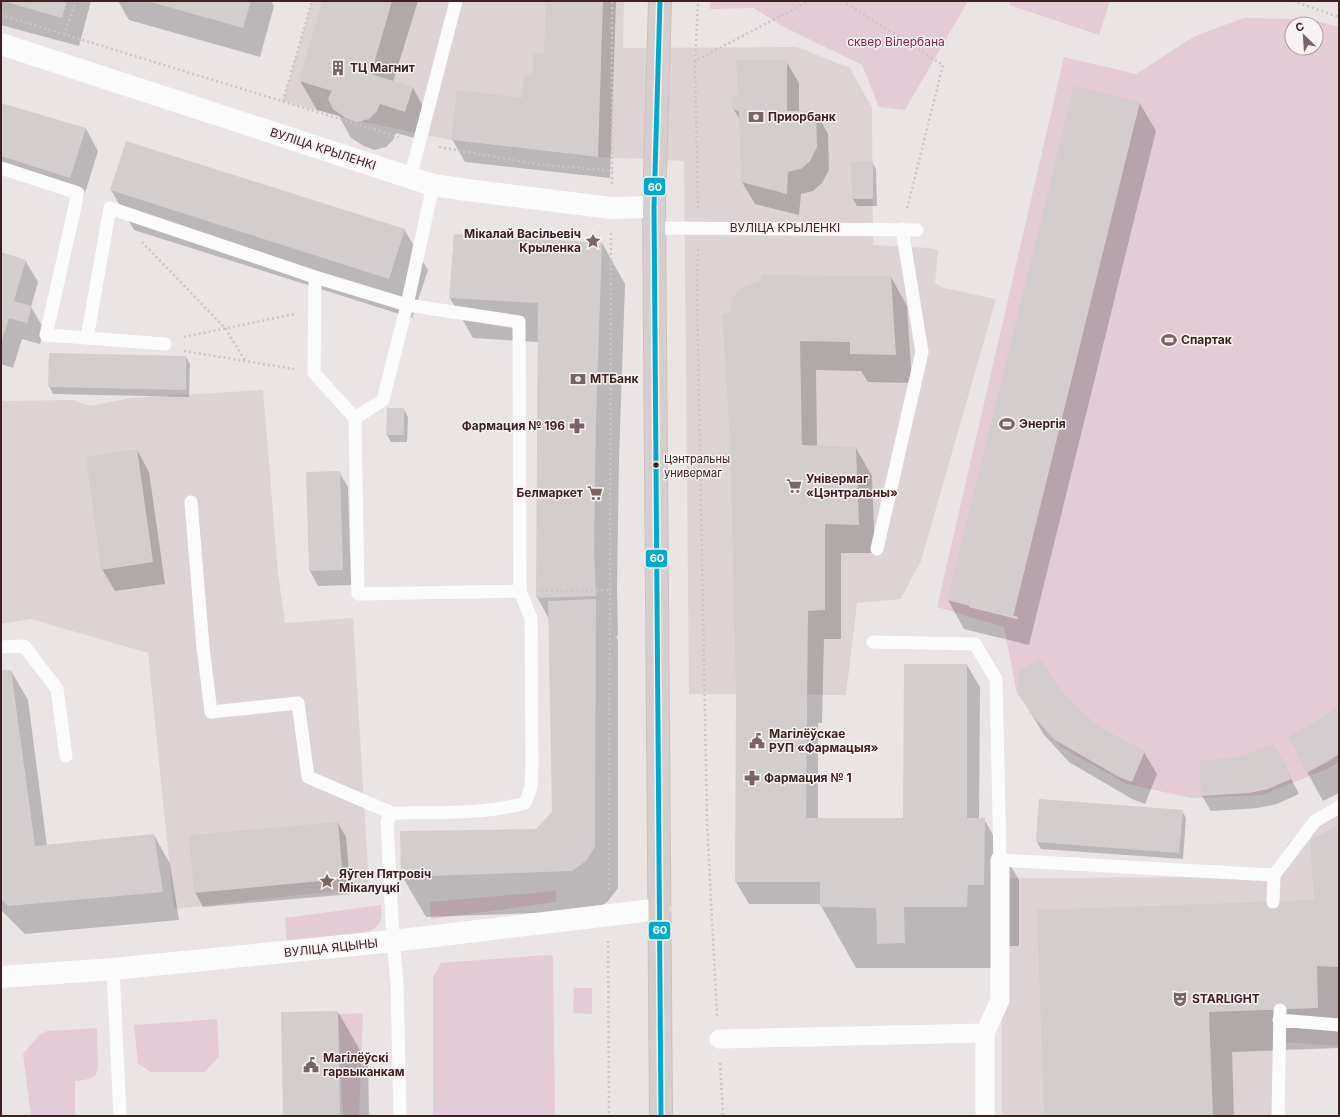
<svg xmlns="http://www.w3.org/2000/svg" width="1340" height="1117" font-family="Inter,sans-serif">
	<rect width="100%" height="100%" fill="#eae4e5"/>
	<path fill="#ddd3d4" d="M312 1H624L623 48 797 47 850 68 872 108 873 245 929 248 938 250 935 283 944 288 996 299 921 561 901 599 857 603 846 695 689 694 684 161 598 157 451 140 350 119 283 101Z
		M263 390 278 573 285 623 353 618 369 887 174 909 148 653 31 619 1 624V401L73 400 90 406 131 398Z
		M1339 810V1046L1284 1042 1282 1116H1002L1001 878 1266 877 1290 841Z"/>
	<path fill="#e4ccd6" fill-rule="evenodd" d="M711 1H968L905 110 879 107 862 65 780 25 754 8 710 9Z
		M1010 1H1110L1099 35 1009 5Z
		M1244 18 1309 19 1339 27V761L1331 767 1263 795 1191 798 1127 784 1061 747 1017 694 1004 627 937 607 1064 57 1136 74 1195 36ZM1292 24H1316V48H1292Z
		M556 891V902L431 919 430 902Z
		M381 905C383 924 378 930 360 933L287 941 285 918Z
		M548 955 553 956 555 1116H433V977L441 963Z
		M574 988H592V1014L573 1013Z
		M363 1013 359 1116H343L338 1014Z
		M217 1019 219 1057 205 1072H151L138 1064 134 1025Z
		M97 1028 98 1069 95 1076 85 1080 75 1081V1116H31L23 1054 39 1035 47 1031Z"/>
	<path fill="#0003" fill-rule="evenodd" d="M1 1H91L79 46 1 25Z
		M118 1H271L274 6 260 57 129 20Z
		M323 1H418L393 82 413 88 429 117 422 140 396 133 393 140 386 147 374 150 364 146 351 138 339 116 317 110 300 81Z
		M547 1H616L610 178 465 162 452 139 523 99 545 55Z
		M786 61 799 83V112H816L828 134 829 170 822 183 813 191 801 194 799 215 755 204 742 182 740 120 733 108Z
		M1139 102 1156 131 1029 645 964 629 948 600ZM969 605 1018 617 1017 619 969 607Z
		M1 104 86 129 98 151 83 200 1 174Z
		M872 162 876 169 877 206H857L853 199 852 163Z
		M111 190 404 229 428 270 412 318 134 230Z
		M454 235 602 243 625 284 619 459 617 589 618 636H616L618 640V888L608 901 595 911 426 917 402 876 537 830 553 812 549 619 537 597 538 342 473 338 450 298Z
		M1 253 25 260 38 282 31 307 44 329 40 344 22 339 13 368 1 364Z
		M891 277 907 306 912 383 868 382 861 371 816 370 817 447 856 448 872 476 875 553H841V639H824L822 723H818V819H905L967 665 980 687 979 819H984L1019 880V946H1002V968H856L820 904H749L736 882 737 695 731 439 723 315Z
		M186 357 190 364 189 397 53 394 49 386Z
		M404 409 408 417 407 442H391L387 435Z
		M137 450 149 472 165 584 115 591 102 569Z
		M339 472 348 487 351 585 318 586 310 571Z
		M1 671H11L28 700 47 846 154 835 170 864 179 920 25 934 1 910Z
		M1059 690 1080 712 1101 728 1144 752 1157 774 1145 804 1132 799 1069 762 1044 735 1031 713Z
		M1339 705V793L1323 801 1307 772 1318 722Z
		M1274 745 1299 794 1277 804 1258 808 1211 811 1202 796 1201 762 1238 758Z
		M1182 811 1186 818 1183 859 1041 849 1037 842Z
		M338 823 346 837 351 894 203 907 195 892Z
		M1339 826V1048L1232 1052 1234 1116H1045L1316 901Z
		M338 1012 368 1064 369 1116H284Z"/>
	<path fill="#d4cdce" d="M3 1H67L62 18Z
		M147 1H251L243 28Z
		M322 1H392L371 74 413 87 405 112 380 104 377 111 369 119 357 122 346 118 333 109 328 99 332 91 299 81Z
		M546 1H603L598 157 451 140 457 90 522 98 524 75H533V53H544Z
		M736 60H787V111H816L817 147 810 161 801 169 788 172 787 194 741 182 739 112 732 108V98L738 94Z
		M1074 86 1140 102 1013 617 947 600Z
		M1 103 86 128 70 178 1 156Z
		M126 141 405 229 389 279 110 190Z
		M873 161V199H852L851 162Z
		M454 234 602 243 596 418 594 548 596 596 536 598 538 303 449 298Z
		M1 252 26 260 14 301 32 306 27 323 9 318 1 343Z
		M761 275 891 276 896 355 850 354V342L800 341 802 445 856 447 859 525 825 524V610L808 611 806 818H903L904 664H967V818H985L984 885H968L967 907H904L905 943 877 944 876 908 820 907V882H735L736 695 730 439 722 314 730 313 732 298 738 291 745 286 761 281Z
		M49 353 186 356V390L48 387Z
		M387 408H404V435H386Z
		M137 449 153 562 101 570 86 457Z
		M340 471 343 570 309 571 306 472Z
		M596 599 595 847 586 861 572 871 401 877 400 831 536 829 552 812 548 601Z
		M1041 659 1060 689 1081 711 1101 728 1145 751 1132 782 1119 777 1055 740 1030 713 1019 693 1018 670Z
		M1 670H11L35 846 154 834 163 892 8 906 1 899Z
		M1339 704V754L1327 762 1306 773 1289 736 1317 721Z
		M1274 744 1291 779 1268 789 1249 793 1201 796 1200 761 1238 757Z
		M1039 799 1183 810 1179 853 1036 842Z
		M338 822 343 879 194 893 189 835Z
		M1339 825V967L1317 966 1318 1008 1209 1012 1213 1116H1044L1037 910 1314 900 1310 840Z
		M338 1011 340 1116H283L281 1012Z"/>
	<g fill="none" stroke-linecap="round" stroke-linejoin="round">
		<defs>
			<path id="primary" d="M660 1 654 207 661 1116"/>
		</defs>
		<use href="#primary" stroke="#cac1c0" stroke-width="24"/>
		<path stroke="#cdc4c4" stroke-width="2.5" stroke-dasharray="2 3" stroke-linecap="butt" d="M842 1 943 65 907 209
			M1293 1 1339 17
			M1 15 399 137
			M64 35 76 1
			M695 61 698 1
			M283 101 312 1
			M439 147 535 164 613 171
			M612 184V1
			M698 208 695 61 809 1
			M142 242 225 328 246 362
			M698 249 697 294 707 821 717 1016
			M184 337 295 314
			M184 351 294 369
			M541 591 611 590
			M609 890 611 233
			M608 941 609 1116
			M720 1063 723 1116"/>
		<path stroke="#fcfbfb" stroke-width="13" d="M1 168 78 193 46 335 87 338 110 208 315 277 407 305 519 322 520 591 531 618 532 764 531 787 525 803C482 815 436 812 392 813L387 821 393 941 397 983 400 1116
			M410 178 456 1
			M654 228 917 230
			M315 277 314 373 355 418 358 594 520 591
			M87 338 165 344
			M355 418 383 400 407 305 433 185
			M191 502 203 647 211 712 298 703 308 777 392 813
			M877 549 922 352 902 229
			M873 642 975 644 996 679 1000 860 1274 875
			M1 647 24 646 57 689 66 756
			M1273 902 1274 875 1315 821 1339 807
			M113 969 120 1116
			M1279 1020 1339 1025
			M1278 1116 1280 1010"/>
		<path stroke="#fcfbfb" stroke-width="19" d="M985 1033 1000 1000V860
			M719 1039 985 1033V1116"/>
		<path stroke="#fcfbfb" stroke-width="22" d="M1 44 433 185 467 190 611 208 654 207
			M1 977 113 969 393 941 660 909"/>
		<use href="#primary" stroke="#d6cecd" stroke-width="22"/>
		<defs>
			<path id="bus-1" d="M660 1 654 207 661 1116"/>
		</defs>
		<use href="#bus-1" stroke="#f9f2f3" stroke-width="8"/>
		<use href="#bus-1" stroke="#00a9ce" stroke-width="5"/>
	</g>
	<defs>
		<symbol id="building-bare" viewBox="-9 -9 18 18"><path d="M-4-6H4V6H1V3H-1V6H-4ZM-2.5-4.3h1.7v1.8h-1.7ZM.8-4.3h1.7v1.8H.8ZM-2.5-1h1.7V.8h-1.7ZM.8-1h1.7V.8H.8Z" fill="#7a6565" stroke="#f9f2f3" stroke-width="2.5" paint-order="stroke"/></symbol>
		<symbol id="bank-bare" viewBox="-9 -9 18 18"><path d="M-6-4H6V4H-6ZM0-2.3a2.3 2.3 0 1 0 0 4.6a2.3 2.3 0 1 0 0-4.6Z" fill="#7a6565" stroke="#f9f2f3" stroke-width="2.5" paint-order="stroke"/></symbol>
		<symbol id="sight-bare" viewBox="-9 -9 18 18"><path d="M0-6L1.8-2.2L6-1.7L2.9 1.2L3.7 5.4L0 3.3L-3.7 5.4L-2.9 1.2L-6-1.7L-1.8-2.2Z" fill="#7a6565" stroke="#f9f2f3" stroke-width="2.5" paint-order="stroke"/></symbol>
		<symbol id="stadium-bare" viewBox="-9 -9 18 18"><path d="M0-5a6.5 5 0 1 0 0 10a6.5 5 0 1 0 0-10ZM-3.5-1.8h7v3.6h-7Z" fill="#7a6565" stroke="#f9f2f3" stroke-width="2.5" paint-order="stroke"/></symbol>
		<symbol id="pharmacy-bare" viewBox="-9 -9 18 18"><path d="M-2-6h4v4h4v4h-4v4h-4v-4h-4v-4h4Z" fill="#7a6565" stroke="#f9f2f3" stroke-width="2.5" paint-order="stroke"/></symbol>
		<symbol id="supermarket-bare" viewBox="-9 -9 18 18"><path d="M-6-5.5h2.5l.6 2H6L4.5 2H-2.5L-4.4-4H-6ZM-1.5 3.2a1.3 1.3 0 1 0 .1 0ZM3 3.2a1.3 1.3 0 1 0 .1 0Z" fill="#7a6565" stroke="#f9f2f3" stroke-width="2.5" paint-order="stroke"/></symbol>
		<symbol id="civic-bare" viewBox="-9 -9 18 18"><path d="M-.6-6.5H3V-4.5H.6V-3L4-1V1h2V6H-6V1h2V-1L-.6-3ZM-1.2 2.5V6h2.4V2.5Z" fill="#7a6565" stroke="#f9f2f3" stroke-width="2.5" paint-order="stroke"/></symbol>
		<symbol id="theatre-bare" viewBox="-9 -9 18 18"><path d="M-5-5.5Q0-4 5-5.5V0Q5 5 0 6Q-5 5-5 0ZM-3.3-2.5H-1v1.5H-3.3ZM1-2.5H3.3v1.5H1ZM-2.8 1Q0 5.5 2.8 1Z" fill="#7a6565" stroke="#f9f2f3" stroke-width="2.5" paint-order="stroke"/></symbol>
	</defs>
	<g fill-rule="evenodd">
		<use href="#building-bare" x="327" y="57" width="22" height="22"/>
		<use href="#bank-bare" x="745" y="106" width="22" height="22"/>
		<use href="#sight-bare" x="582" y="230" width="22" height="22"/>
		<use href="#stadium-bare" x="1158" y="329" width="22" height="22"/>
		<use href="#bank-bare" x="567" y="368" width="22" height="22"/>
		<use href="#stadium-bare" x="996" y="413" width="22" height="22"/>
		<use href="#pharmacy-bare" x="566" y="415" width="22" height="22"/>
		<use href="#supermarket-bare" x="783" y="475" width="22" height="22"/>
		<use href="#supermarket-bare" x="584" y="482" width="22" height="22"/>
		<use href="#civic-bare" x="746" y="730" width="22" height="22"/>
		<use href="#pharmacy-bare" x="741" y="767" width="22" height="22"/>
		<use href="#sight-bare" x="316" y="870" width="22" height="22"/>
		<use href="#theatre-bare" x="1169" y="988" width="22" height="22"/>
		<use href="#civic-bare" x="300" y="1054" width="22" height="22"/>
	</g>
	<circle fill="#3e2120" stroke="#f9f2f3" stroke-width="1.5" cx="656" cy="465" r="3.5"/>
	<g text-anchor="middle" stroke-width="3" stroke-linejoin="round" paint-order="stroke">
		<g font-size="11" fill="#3e2120" stroke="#f9f2f3" text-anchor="start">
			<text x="664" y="463">Цэнтральны<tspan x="664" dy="14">универмаг</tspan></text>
		</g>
		<g font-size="12" fill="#782840" stroke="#f9f2f3">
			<text x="896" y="46">сквер Вілербана</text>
		</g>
		<g font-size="12" font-weight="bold" fill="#3e2120" stroke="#f9f2f3" text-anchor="start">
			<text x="350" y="72">ТЦ Магнит</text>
			<text x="768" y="121">Приорбанк</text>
			<text x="581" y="238" text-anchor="end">Мікалай Васільевіч<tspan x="581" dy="14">Крыленка</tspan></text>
			<text x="1181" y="344">Спартак</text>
			<text x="590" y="383">МТБанк</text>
			<text x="1019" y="428">Энергія</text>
			<text x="565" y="430" text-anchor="end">Фармация № 196</text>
			<text x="806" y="483">Універмаг<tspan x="806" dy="14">«Цэнтральны»</tspan></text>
			<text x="583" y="497" text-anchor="end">Белмаркет</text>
			<text x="769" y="738">Магілёўскае<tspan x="769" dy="14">РУП «Фармацыя»</tspan></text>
			<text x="764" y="782">Фармация № 1</text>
			<text x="339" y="878">Яўген Пятровіч<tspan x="339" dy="14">Мікалуцкі</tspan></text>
			<text x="1192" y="1003">STARLIGHT</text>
			<text x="323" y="1062">Магілёўскі<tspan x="323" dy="14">гарвыканкам</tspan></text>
		</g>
		<g font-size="12" fill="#3e2120" stroke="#f9f2f3">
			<text transform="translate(323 149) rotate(18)" y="4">ВУЛІЦА КРЫЛЕНКІ</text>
			<text x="785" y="232">ВУЛІЦА КРЫЛЕНКІ</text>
			<text transform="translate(331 948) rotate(-6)" y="4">ВУЛІЦА ЯЦЫНЫ</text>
		</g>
	</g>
	<g stroke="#f9f2f3" stroke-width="1.5">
		<rect x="643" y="177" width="23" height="19" rx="4" fill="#00a9ce"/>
		<rect x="645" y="549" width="23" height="19" rx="4" fill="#00a9ce"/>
		<rect x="648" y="921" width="23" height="19" rx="4" fill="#00a9ce"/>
	</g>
	<g font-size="11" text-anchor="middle" font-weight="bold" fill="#fff">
		<text x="655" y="191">60</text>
		<text x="657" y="562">60</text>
		<text x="660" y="934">60</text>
	</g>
	<rect width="1340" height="1117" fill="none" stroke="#3e2120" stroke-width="4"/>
	<g transform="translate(1304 36) rotate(335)"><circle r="19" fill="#f9f2f3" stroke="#ae9e9f"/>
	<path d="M0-3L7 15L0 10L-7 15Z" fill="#7a6565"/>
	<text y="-6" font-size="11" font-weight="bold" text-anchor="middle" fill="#3e2120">С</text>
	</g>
</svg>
